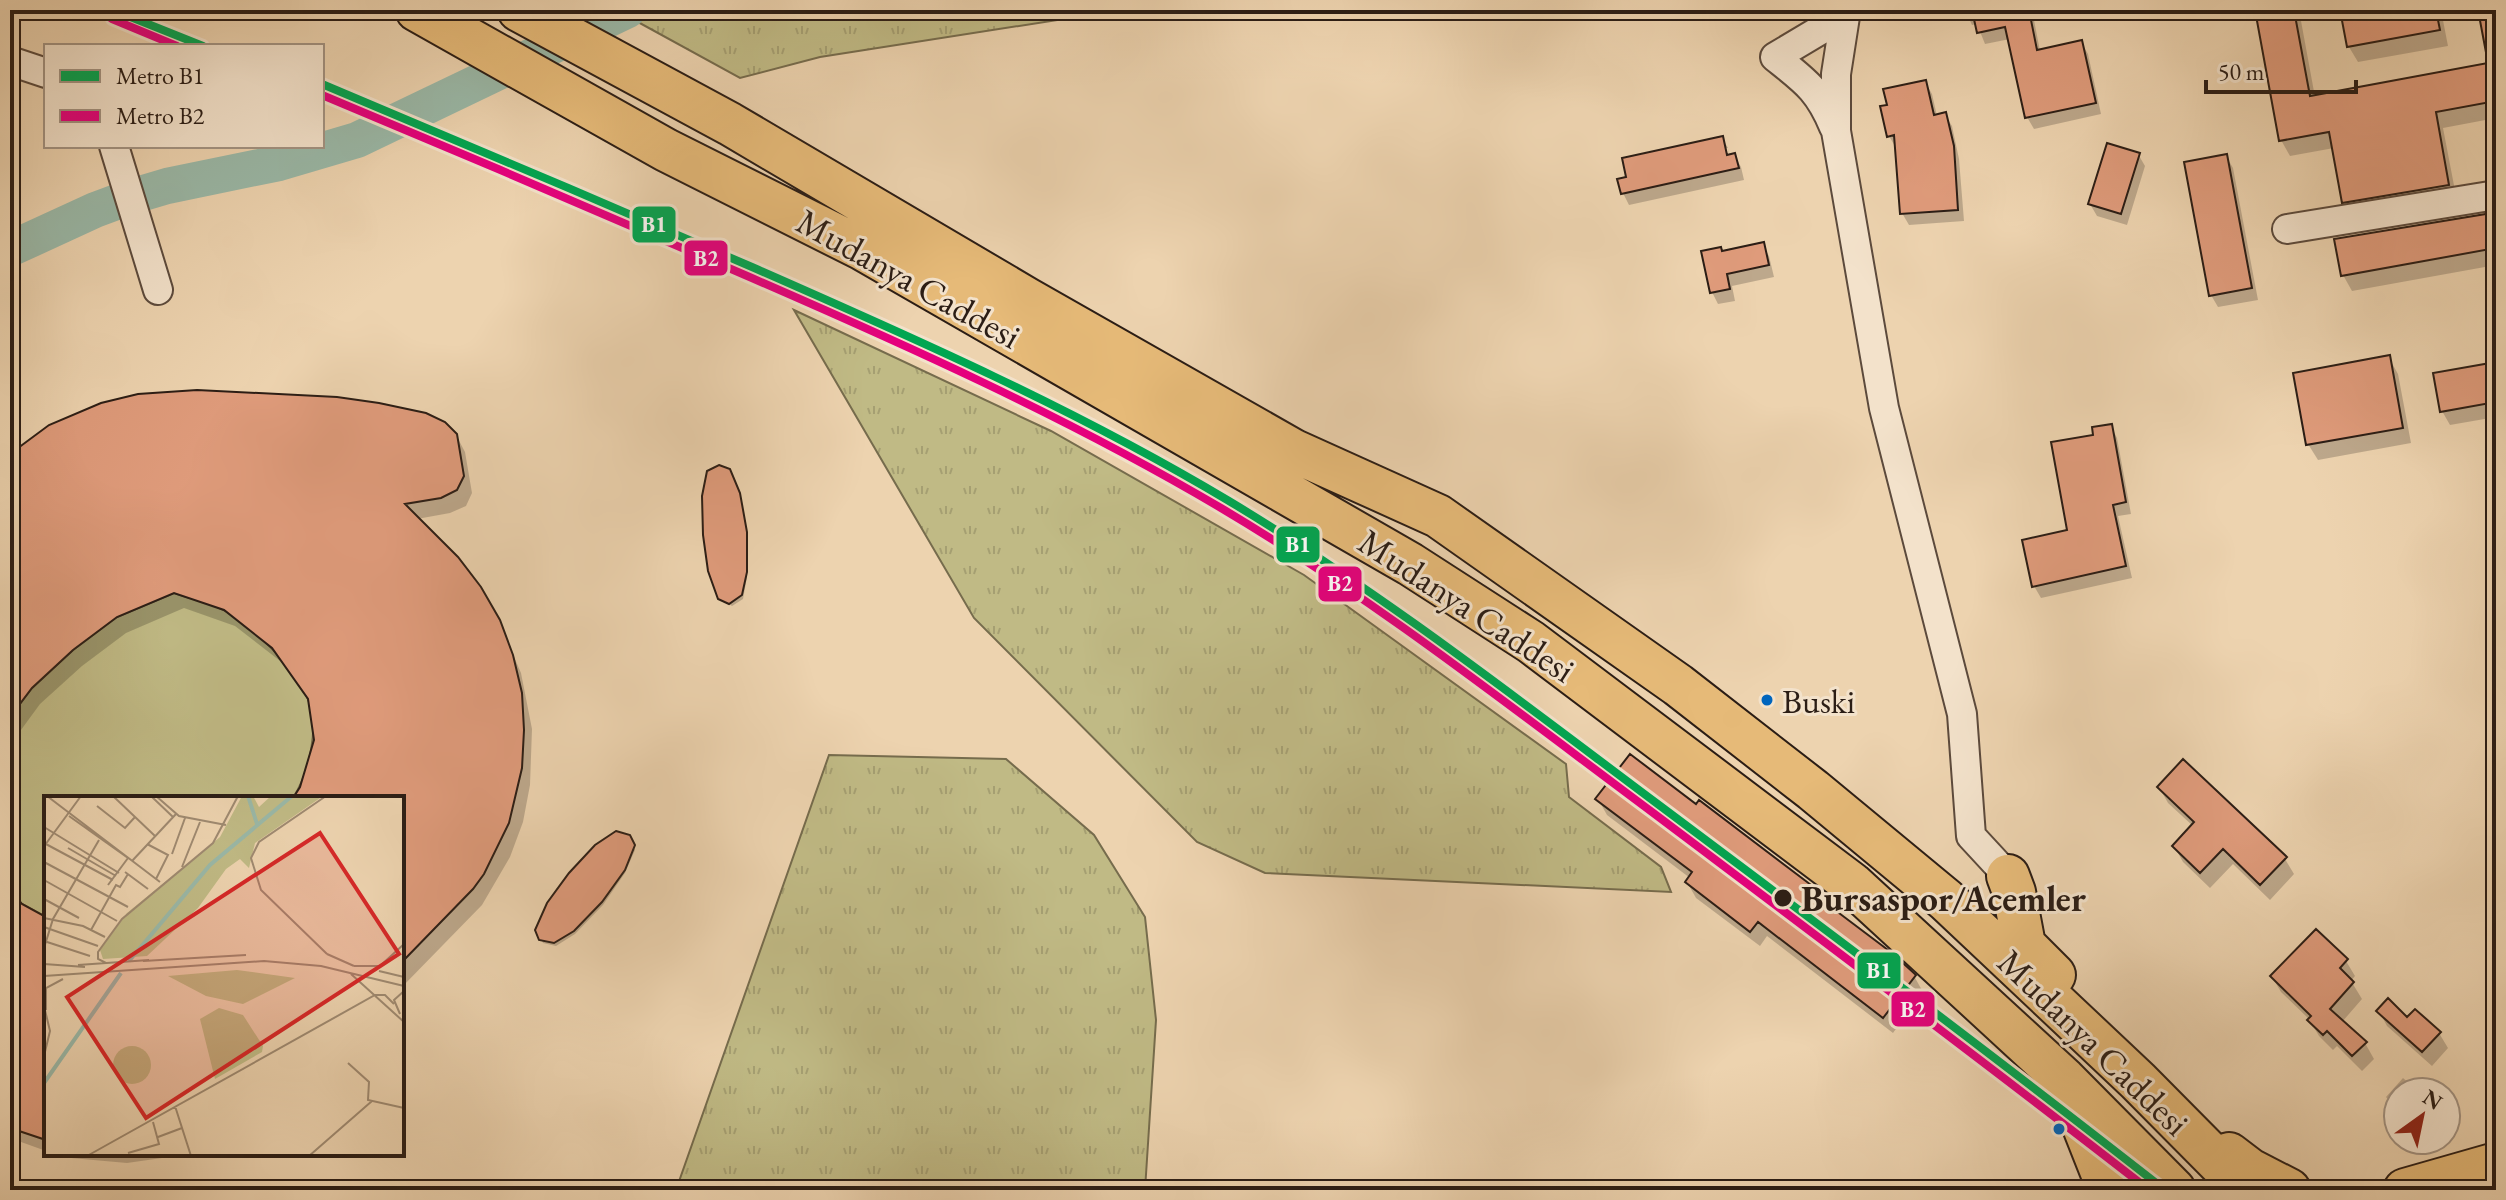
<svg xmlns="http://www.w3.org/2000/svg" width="2506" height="1200" font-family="'EB Garamond',serif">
	<defs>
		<pattern id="grass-tufts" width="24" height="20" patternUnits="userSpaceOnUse" patternTransform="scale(2)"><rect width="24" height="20" fill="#c0ba85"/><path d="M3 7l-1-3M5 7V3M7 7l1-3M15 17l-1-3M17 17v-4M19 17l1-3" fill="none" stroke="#a59f72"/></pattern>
	</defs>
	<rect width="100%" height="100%" fill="#edd3af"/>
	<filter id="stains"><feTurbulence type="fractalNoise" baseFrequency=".0025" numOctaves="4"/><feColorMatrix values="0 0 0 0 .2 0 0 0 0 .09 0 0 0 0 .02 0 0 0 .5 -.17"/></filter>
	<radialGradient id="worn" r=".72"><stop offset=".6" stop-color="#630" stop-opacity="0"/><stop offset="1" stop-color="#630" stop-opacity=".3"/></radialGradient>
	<path fill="url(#grass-tufts)" stroke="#766c4d" stroke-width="2" d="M616 10H1121L820 57 740 78Z
		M794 310 1051 431 1304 575 1566 764 1569 797 1661 867 1671 892 1265 873 1197 842 974 618Z
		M829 755 1006 759 1094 835 1145 917 1156 1020 1145 1190H676Z"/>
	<path fill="#c0ba85" stroke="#766c4d" stroke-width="2" d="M174 593C191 599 212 603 227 612 258 632 291 663 307 697 321 725 309 773 293 798H46V917L22 904 10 889V717L32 688 73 650 117 617Z"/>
	<path fill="#0003" d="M1965 10H2042L2043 13 2033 15 2040 51 2081 42 2088 54 2101 114 2034 129 2027 117 2010 39 1985 44 1977 24 1972 25Z
		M2257 10H2299L2315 97 2490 65 2480 10H2496V118L2443 128 2457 201 2353 218 2344 202 2334 148 2290 156 2281 140Z
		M2342 10H2441L2448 46 2358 62 2349 47Z
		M1925 82 1932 94 1937 116 1945 115 1952 126 1959 159 1964 221 1909 225 1902 213 1896 148 1889 136Z
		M1722 138 1728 148H1723L1731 164 1728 148 1730 156 1734 155 1741 167 1744 180 1629 205 1623 193Z
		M2138 154 2145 166 2127 225 2097 216 2090 204Z
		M2226 156 2233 168 2258 300 2218 307 2211 295Z
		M2491 215 2496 224V265L2352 291 2343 275Z
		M1762 244 1769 256 1774 277 1732 286 1735 301 1718 304 1712 292 1722 252Z
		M2389 358 2398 374 2411 443 2318 460 2308 444Z
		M2496 364V417L2450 425 2442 411Z
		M2111 426 2117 438 2131 514 2118 516 2132 578 2041 598 2034 586 2069 532Z
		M456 435 465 452 472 493 466 506 450 513 417 519 499 622 521 673 532 729 530 785 523 822 510 857 482 905 402 987V798H295L301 788 316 740 311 702 284 664 235 626 184 608 126 633 82 666 40 704 10 745V457Z
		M740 498 748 537 747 577 743 599 732 606 720 598Z
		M2159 787 2285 859 2294 874 2270 900 2233 864 2210 888 2183 862 2174 846 2193 826 2168 803Z
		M1598 799 1821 895 1828 907 1914 976 1923 992 1893 1033 1767 936 1760 946 1696 898 1687 882 1690 878 1607 815Z
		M628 837 635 850 625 873 603 905 575 934 556 946 543 943 537 930Z
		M10 892 21 905 46 919V1151L10 1138Z
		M2346 961 2355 976 2351 981 2362 999 2342 1022 2365 1043 2374 1059 2362 1071 2337 1046 2333 1050 2319 1036 2309 1019 2281 992 2272 977Z
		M2379 1011 2439 1033 2448 1048 2432 1066 2387 1026Z
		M2403 1078 2419 1092H2398V1112L2386 1097Z
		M57 1154H190L127 1163 71 1158Z"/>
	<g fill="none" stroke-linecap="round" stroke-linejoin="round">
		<path stroke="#9ab8a7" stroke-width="36" d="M10 249 95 210 130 197 167 186 279 163 357 140 628 10"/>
	</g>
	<path fill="#df9b7b" stroke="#2b1d15" stroke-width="2" d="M1972 10H2029L2037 50 2082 40 2096 103 2025 118 2005 27 1977 33Z
		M2255 10H2294L2310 96 2488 63 2478 10H2496V101L2436 112 2449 185 2342 203 2329 132 2279 141Z
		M2340 10H2436L2440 30 2347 47Z
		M1926 80 1934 115 1946 112 1954 146 1958 210 1900 214 1894 135 1887 137 1880 106 1887 105 1883 89Z
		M1723 136 1727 155 1735 153 1739 168 1621 194 1617 179 1626 177 1622 158Z
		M2107 143 2140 153 2121 214 2088 204Z
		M2227 154 2252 288 2209 296 2184 162Z
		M2492 213 2496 248 2341 276 2334 239Z
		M1764 242 1769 265 1727 274 1730 289 1710 293 1701 251 1721 247 1722 251Z
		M2390 355 2403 428 2306 445 2293 373Z
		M2496 362V402L2440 412 2433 373Z
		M197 390 337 397 379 403 426 413 445 422 457 434 464 476 457 490 441 498 405 504 458 557 481 587 500 620 513 655 522 693 524 730 522 768 509 823 484 874 473 889 402 962V798H293L300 787 314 740 308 699 272 648 224 610 174 593 117 617 73 650 32 688 10 717V454L49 425 101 403 138 394Z
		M2112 424 2126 502 2113 505 2126 566 2032 587 2022 540 2067 530 2051 442 2093 435 2092 427Z
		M719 465 730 469 740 493 747 532V572L742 595 729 604 718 599 708 571 703 535 702 496 707 471Z
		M1630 754 1696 804 1699 800 1823 894 1819 898 1892 953 1916 975 1883 1018 1758 922 1750 932 1685 882 1692 872 1595 799Z
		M2183 759 2287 857 2260 885 2223 849 2200 873 2172 846 2194 822 2157 787Z
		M616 831 630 835 635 845 625 870 602 902 574 931 554 943 539 940 535 930 547 903 569 873 595 845Z
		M10 889 22 904 46 917V1140L10 1128Z
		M2316 929 2348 959 2340 968 2354 982 2330 1009 2367 1042 2352 1056 2327 1031 2323 1035 2307 1020 2311 1016 2270 976Z
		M2388 998 2407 1017 2415 1009 2441 1032 2422 1052 2376 1011Z"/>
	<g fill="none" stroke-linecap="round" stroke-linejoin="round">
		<defs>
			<path id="minor" d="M1846 10 1836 74V131L1884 408 1962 714 1971 836 2008 876
				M10 61 46 73
				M1834 127C1819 90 1805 81 1775 57L1822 29 1837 10
				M114 146 158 290
				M2287 229 2496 195"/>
			<path id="highway" d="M417 10 666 150 863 249 1410 564 1531 642 1852 884 2064 1079 2174 1190
				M519 10 730 124 1027 299 1294 451 1438 516 1678 685 1813 790 1946 900 2138 1081 2246 1190
				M2008 876 2014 892 2024 945 2054 975
				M2073 1099 2109 1190
				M2229 1154 2250 1170 2289 1190
				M2405 1190 2496 1164"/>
		</defs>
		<use href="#minor" stroke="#5c4a3c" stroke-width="32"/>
		<use href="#highway" stroke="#2b1d15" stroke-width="46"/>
		<use href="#minor" stroke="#f3e2cb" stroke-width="28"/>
		<use href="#highway" stroke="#e6ba78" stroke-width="42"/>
		<defs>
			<path id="metro-1" d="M113 10 203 46
				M322 84C466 144 609 205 752 267 914 338 1077 410 1229 501 1379 591 1516 698 1655 802 1826 930 1997 1058 2165 1190"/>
			<path id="metro-2" d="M112 19 177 46
				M322 95C461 153 600 212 738 272 902 343 1067 417 1221 508 1373 598 1511 707 1652 812 1818 937 1985 1062 2149 1190"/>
		</defs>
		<use href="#metro-1" stroke="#f3e2cb" stroke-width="14"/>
		<use href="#metro-2" stroke="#f3e2cb" stroke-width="14"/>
		<use href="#metro-1" stroke="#00a651" stroke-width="8"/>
		<use href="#metro-2" stroke="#e5007d" stroke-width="8"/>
	</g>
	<g fill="#0065bd" stroke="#f3e2cb" stroke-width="3">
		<circle cx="1767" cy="700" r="7"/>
		<circle cx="2059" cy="1129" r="7"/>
	</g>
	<circle fill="#2b1d15" stroke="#f3e2cb" stroke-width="3" cx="1783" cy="898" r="10"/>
	<g text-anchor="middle" stroke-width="6" stroke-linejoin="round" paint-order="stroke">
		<g font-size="34" fill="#2b1d15" stroke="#f3e2cb" text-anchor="start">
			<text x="1782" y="713">Buski</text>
		</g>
		<g font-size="36" fill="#2b1d15" stroke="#f3e2cb">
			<text transform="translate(909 278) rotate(29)" y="13">Mudanya Caddesi</text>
			<text transform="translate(1467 605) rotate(33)" y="13">Mudanya Caddesi</text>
			<text transform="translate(2094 1042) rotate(44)" y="13">Mudanya Caddesi</text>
		</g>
		<g font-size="36" font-weight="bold" fill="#2b1d15" stroke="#f3e2cb" text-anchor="start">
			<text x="1801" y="911">Bursaspor/Acemler</text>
		</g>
	</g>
	<g transform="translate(44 796)">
		<rect width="360" height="360" fill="#edd3af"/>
		<path d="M198 0H209L215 11 227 0H279L211 47 205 72 196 63 182 73 154 112 103 160 59 163 56 154 83 117 176 41ZM193 174 251 182 199 208 162 200 124 180ZM175 212 199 219 219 250 218 256 171 283 156 223Z" fill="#c0ba85"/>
		<path d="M69 269a19 19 0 1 1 38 0a19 19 0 1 1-38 0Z" fill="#c0ba85"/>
		<path fill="none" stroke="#9ab8a7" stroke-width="4" d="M204 0 213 28M85 165 166 69 248 0M0 287 77 177"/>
		<path fill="none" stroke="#9f8a71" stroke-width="2" d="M3 0 116 86M69 0 111 40M107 0 129 21M112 0 135 20 182 29M282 0 215 46 207 62 217 94 283 158M53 10 81 32 91 21M25 20 84 62M0 31 75 77M0 47 69 84M103 48 124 59 112 83M1 49 37 0M24 52 72 80M128 58 141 22M88 65 132 18M0 66 84 111M138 71 156 26M81 76 104 93M0 84 73 125M64 89 84 62M0 103 35 122M0 122 39 130 61 141M0 131 54 150M47 134 72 89 76 91 84 78M0 145 46 160M0 152 9 123 55 44M283 158 310 170M99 165 202 159M62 167 54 163V156L78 123 169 47 194 0M0 168 41 171M34 169 105 164M310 170H336L360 148M335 175 360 181M307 178 360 226M0 180 220 165 277 170 360 190M2 214V192L19 183M356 218 350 204 360 195M0 260 6 235 0 210M304 267 325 286 324 304 360 312M131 310 147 360M114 341 138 332M84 357 115 348 109 326M43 360 331 199H341L350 208M265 360 328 305"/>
		<path fill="#d62828" fill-opacity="0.15" stroke="#d62828" stroke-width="4" d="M276 37 355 158 102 322 23 201Z"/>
		<rect width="360" height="360" fill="none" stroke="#2b1d15" stroke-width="4"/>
	</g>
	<g stroke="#f3e2cb" stroke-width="3">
		<rect x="631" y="205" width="46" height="39" rx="8" fill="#00a651"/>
		<rect x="683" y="239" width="46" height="38" rx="8" fill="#e5007d"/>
		<rect x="1275" y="525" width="46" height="39" rx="8" fill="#00a651"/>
		<rect x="1317" y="565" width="46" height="38" rx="8" fill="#e5007d"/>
		<rect x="1856" y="951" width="46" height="39" rx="8" fill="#00a651"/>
		<rect x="1890" y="990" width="46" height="38" rx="8" fill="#e5007d"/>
	</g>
	<g font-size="22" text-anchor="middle" font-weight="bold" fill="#fff">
		<text x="654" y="232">B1</text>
		<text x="706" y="266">B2</text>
		<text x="1298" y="552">B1</text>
		<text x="1340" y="591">B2</text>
		<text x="1879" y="978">B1</text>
		<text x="1913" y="1017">B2</text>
	</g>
	<rect width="2506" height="1200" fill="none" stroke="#edd3af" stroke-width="40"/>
	<rect x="12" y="12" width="2482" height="1176" fill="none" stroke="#2b1d15" stroke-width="4"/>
	<rect x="20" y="20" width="2466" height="1160" fill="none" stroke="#2b1d15" stroke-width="2"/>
	<rect x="44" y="44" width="280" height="104" fill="#f3e2cb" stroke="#a39382" stroke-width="2"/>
	<rect x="60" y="70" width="40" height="12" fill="#00a651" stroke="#a39382" stroke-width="2"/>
	<text x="116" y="84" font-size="24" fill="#2b1d15">Metro B1</text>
	<rect x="60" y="110" width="40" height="12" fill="#e5007d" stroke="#a39382" stroke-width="2"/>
	<text x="116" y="124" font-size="24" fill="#2b1d15">Metro B2</text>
	<g transform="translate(2422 1116) rotate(33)"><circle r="38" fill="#f3e2cb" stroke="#a39382" stroke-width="2"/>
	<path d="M0-6L14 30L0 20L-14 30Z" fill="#8f2418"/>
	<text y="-12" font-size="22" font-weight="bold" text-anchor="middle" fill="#2b1d15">N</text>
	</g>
	<path d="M2206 80v12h150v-12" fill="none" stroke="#2b1d15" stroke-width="4"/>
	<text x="2218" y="80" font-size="24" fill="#2b1d15" stroke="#f3e2cb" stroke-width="6" paint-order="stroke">50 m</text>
	<rect width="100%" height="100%" filter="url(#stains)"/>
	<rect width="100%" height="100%" fill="url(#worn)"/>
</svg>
